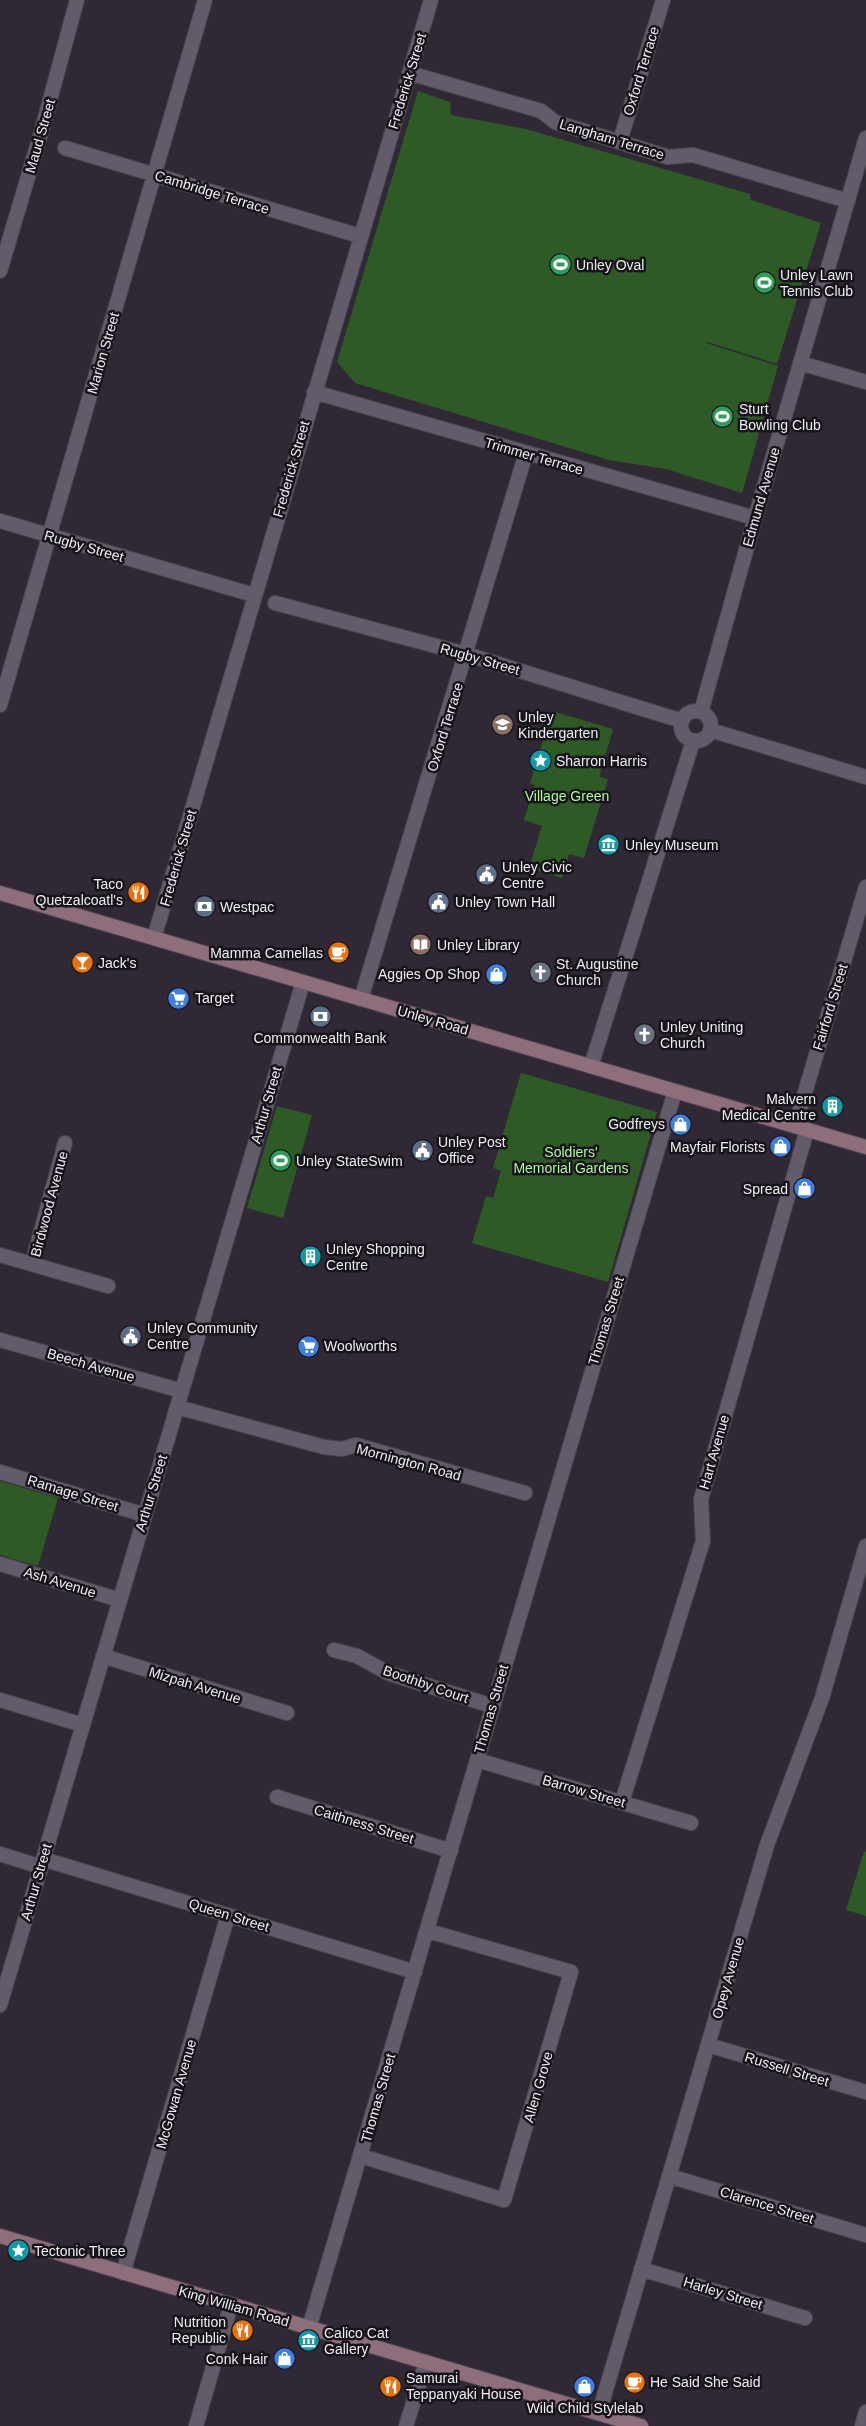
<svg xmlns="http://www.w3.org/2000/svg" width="866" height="2426" font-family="Arial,sans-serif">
	<rect width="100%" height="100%" fill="#302935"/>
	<path fill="#2e5b25" d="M418 91 450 102 451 115 526 129 750 194 751 200 821 223 777 364 708 342 706 343 778 366 742 493 666 469 609 460 355 383 337 362Z
		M552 711 613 729 599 777 608 779 584 858 569 854 562 878 529 868 542 826 524 820 535 785 530 783Z
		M521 1073 657 1112 608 1282 472 1243 486 1196 493 1198 501 1171 493 1168Z
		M277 1106 312 1115 283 1218 247 1208Z
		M0 1481 58 1498 38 1566 0 1555Z
		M864 1851 866 1852V1916L846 1910Z"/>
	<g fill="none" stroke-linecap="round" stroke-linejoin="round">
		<defs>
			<path id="minor" d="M409 73 541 111 555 122 668 157 693 155 848 201
				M620 141 663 0
				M65 148 360 236
				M0 271 41 133 77 0
				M800 363 866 382
				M314 392 755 518
				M0 521 254 595
				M275 603 466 654 682 721
				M0 705 205 0
				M681 726a15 15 0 1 1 30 0a15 15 0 1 1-30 0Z
				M701 712 755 518 866 138
				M710 730 866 777
				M154 938 431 0
				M361 999 526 453
				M591 1066 693 741
				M795 1126 866 887
				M0 1255 108 1286
				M32 1264 65 1143
				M0 1340 182 1391
				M177 1407 324 1447 342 1449 356 1445 525 1493
				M0 1472 145 1515
				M0 1564 120 1600
				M334 1650 357 1656 388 1673 492 1706
				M103 1656 287 1713
				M0 1700 83 1725
				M477 1760 691 1823
				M277 1797 451 1851
				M622 1802 703 1541 701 1499 807 1130
				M0 1854 41 1867
				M43 1859 415 1972
				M0 2005 303 982
				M708 2045 866 2092
				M361 2156 504 2200 571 1972 428 1931
				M669 2176 866 2235
				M641 2269 805 2318
				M123 2273 228 1915
				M309 2328 675 1091
				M599 2413 767 1845 822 1698 866 1546
				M196 2426 231 2305
				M406 2426 426 2362"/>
			<path id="tertiary" d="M862 2426 866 2412"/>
			<path id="secondary" d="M0 893 866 1147
				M0 2236 641 2426"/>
		</defs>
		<use href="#minor" stroke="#4c4651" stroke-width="16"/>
		<use href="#tertiary" stroke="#4c4651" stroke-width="16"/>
		<use href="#secondary" stroke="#4c4651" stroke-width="16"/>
		<use href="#minor" stroke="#625b69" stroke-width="14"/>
		<use href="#tertiary" stroke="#625b69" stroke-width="14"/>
		<use href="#secondary" stroke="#8d6e7a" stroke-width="14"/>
	</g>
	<defs>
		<symbol id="stadium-disc" viewBox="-11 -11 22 22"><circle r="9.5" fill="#2e9e5b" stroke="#161319"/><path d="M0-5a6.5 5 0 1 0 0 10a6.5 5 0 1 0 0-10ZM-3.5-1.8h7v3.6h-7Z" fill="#fff"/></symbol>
		<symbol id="school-disc" viewBox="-11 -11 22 22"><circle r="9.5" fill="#8d6e63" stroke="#161319"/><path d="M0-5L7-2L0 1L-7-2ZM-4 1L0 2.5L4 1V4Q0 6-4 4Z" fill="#fff"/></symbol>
		<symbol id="sight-disc" viewBox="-11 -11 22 22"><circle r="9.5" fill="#0f9aa8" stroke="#161319"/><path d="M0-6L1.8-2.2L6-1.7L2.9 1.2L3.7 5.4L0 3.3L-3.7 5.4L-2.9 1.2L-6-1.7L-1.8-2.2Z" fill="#fff"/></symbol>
		<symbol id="museum-disc" viewBox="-11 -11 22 22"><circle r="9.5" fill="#0f9aa8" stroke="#161319"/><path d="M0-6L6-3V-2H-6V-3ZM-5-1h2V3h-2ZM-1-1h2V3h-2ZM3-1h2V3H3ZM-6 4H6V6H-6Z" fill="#fff"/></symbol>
		<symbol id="civic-disc" viewBox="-11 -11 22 22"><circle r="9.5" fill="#5c6f8a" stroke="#161319"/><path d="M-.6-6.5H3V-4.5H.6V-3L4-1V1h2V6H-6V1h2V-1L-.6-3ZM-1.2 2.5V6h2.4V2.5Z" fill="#fff"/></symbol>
		<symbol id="restaurant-disc" viewBox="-11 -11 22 22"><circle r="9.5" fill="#e8710a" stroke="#161319"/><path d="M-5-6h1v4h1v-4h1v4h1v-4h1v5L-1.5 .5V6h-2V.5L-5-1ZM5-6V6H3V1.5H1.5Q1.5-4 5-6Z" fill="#fff"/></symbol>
		<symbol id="bank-disc" viewBox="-11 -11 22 22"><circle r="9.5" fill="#5c6f8a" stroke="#161319"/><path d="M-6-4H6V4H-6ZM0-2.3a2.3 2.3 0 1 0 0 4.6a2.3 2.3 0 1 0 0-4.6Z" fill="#fff"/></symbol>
		<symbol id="library-disc" viewBox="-11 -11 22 22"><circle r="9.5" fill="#8d6e63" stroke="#161319"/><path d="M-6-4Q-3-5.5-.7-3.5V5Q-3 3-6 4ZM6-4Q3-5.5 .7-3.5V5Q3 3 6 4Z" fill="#fff"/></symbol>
		<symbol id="cafe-disc" viewBox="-11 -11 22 22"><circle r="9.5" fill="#e8710a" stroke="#161319"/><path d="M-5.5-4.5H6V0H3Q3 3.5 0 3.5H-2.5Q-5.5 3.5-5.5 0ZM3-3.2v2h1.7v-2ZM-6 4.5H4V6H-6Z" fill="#fff"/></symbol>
		<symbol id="bar-disc" viewBox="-11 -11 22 22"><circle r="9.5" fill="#e8710a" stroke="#161319"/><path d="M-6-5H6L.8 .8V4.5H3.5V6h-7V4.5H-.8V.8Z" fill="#fff"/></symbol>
		<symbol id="church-disc" viewBox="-11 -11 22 22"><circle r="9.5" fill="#6b7280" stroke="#161319"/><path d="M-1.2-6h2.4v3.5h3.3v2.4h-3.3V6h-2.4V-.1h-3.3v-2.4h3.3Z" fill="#fff"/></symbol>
		<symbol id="shop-disc" viewBox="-11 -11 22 22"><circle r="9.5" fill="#3f7fe0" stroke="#161319"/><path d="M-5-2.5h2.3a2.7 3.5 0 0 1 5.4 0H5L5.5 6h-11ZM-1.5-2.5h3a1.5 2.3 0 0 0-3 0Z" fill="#fff"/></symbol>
		<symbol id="supermarket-disc" viewBox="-11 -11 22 22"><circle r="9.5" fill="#3f7fe0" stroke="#161319"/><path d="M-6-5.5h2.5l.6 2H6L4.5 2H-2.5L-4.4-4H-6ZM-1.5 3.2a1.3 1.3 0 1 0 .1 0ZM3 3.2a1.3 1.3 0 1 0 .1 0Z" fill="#fff"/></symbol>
		<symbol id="building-disc" viewBox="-11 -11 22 22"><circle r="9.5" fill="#0f9aa8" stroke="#161319"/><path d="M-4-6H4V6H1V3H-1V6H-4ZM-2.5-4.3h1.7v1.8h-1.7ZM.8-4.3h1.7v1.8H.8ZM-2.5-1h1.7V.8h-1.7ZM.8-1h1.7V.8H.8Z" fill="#fff"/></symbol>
	</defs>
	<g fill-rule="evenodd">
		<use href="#stadium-disc" x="548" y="252" width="25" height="25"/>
		<use href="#stadium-disc" x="752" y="270" width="25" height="25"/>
		<use href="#stadium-disc" x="710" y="404" width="25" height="25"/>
		<use href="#school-disc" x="490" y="712" width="25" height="25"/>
		<use href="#sight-disc" x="528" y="748" width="25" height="25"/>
		<use href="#museum-disc" x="596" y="832" width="25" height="25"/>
		<use href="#civic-disc" x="474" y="862" width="25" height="25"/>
		<use href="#restaurant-disc" x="126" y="880" width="25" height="25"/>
		<use href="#civic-disc" x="426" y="890" width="25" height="25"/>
		<use href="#bank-disc" x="192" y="894" width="25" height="25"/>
		<use href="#library-disc" x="408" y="932" width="25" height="25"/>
		<use href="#cafe-disc" x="326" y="940" width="25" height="25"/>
		<use href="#bar-disc" x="70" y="950" width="25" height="25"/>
		<use href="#church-disc" x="528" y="960" width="25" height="25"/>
		<use href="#shop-disc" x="484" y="962" width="25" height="25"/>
		<use href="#supermarket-disc" x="166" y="986" width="25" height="25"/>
		<use href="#bank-disc" x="308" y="1004" width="25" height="25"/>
		<use href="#church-disc" x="632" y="1022" width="25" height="25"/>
		<use href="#building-disc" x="820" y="1094" width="25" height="25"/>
		<use href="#shop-disc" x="668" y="1112" width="25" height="25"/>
		<use href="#shop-disc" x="768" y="1134" width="25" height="25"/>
		<use href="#civic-disc" x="410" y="1138" width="25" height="25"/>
		<use href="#stadium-disc" x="268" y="1148" width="25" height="25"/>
		<use href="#shop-disc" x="792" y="1176" width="25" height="25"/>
		<use href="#building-disc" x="298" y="1244" width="25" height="25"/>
		<use href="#civic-disc" x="118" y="1324" width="25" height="25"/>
		<use href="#supermarket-disc" x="296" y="1334" width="25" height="25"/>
		<use href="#sight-disc" x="6" y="2238" width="25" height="25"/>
		<use href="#restaurant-disc" x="230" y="2318" width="25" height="25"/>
		<use href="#museum-disc" x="296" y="2328" width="25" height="25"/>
		<use href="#shop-disc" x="272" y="2346" width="25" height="25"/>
		<use href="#cafe-disc" x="622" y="2370" width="25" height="25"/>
		<use href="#restaurant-disc" x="378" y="2374" width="25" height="25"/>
		<use href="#shop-disc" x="572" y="2374" width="25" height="25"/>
	</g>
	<g text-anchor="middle" stroke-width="5" stroke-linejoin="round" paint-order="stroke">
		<g font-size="14" fill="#f0ecf4" stroke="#161319">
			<text transform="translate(641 71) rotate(-73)" y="5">Oxford Terrace</text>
			<text transform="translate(407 81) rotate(-73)" y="5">Frederick Street</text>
			<text transform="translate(40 136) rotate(-74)" y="5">Maud Street</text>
			<text transform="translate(612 139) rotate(17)" y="5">Langham Terrace</text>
			<text transform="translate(212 192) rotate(17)" y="5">Cambridge Terrace</text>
			<text transform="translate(103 353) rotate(-74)" y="5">Marion Street</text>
			<text transform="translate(534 456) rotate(16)" y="5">Trimmer Terrace</text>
			<text transform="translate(291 469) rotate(-74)" y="5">Frederick Street</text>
			<text transform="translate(761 497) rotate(-74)" y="5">Edmund Avenue</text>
			<text transform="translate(84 546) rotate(16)" y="5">Rugby Street</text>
			<text transform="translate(480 659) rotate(16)" y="5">Rugby Street</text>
			<text transform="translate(445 727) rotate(-73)" y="5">Oxford Terrace</text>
			<text transform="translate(178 858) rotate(-74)" y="5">Frederick Street</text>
			<text transform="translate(830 1007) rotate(-73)" y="5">Fairford Street</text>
			<text transform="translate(433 1020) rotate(16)" y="5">Unley Road</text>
			<text transform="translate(266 1105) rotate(-74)" y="5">Arthur Street</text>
			<text transform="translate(49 1204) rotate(-75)" y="5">Birdwood Avenue</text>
			<text transform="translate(606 1321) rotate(-73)" y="5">Thomas Street</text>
			<text transform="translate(91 1365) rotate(16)" y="5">Beech Avenue</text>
			<text transform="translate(714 1452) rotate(-74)" y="5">Hart Avenue</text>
			<text transform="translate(409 1462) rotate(15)" y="5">Mornington Road</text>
			<text transform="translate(73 1493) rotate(17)" y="5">Ramage Street</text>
			<text transform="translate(151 1493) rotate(-73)" y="5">Arthur Street</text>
			<text transform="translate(60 1582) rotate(17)" y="5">Ash Avenue</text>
			<text transform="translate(426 1684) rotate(19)" y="5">Boothby Court</text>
			<text transform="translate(195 1685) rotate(17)" y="5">Mizpah Avenue</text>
			<text transform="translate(491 1709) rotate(-74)" y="5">Thomas Street</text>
			<text transform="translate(584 1791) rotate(16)" y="5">Barrow Street</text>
			<text transform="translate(364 1824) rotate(17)" y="5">Caithness Street</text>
			<text transform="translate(36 1882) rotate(-74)" y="5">Arthur Street</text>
			<text transform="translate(229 1915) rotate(17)" y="5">Queen Street</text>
			<text transform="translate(728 1978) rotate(-74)" y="5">Opey Avenue</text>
			<text transform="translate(787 2069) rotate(17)" y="5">Russell Street</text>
			<text transform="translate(538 2087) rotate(-74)" y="5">Allen Grove</text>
			<text transform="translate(176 2094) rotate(-74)" y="5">McGowan Avenue</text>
			<text transform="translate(378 2098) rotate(-74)" y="5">Thomas Street</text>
			<text transform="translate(767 2205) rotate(17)" y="5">Clarence Street</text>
			<text transform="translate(723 2293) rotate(17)" y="5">Harley Street</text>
			<text transform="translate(234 2306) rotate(16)" y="5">King William Road</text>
		</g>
		<g font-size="14" fill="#f0ecf4" stroke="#161319" text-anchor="start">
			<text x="576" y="270">Unley Oval</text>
			<text x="780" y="280">Unley Lawn<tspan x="780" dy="16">Tennis Club</tspan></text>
			<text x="739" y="414">Sturt<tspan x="739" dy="16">Bowling Club</tspan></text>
			<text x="518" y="722">Unley<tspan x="518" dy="16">Kindergarten</tspan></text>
			<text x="556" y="766">Sharron Harris</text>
			<text x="625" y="850">Unley Museum</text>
			<text x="502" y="872">Unley Civic<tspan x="502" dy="16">Centre</tspan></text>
			<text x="123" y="889" text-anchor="end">Taco<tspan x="123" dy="16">Quetzalcoatl's</tspan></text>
			<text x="455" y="907">Unley Town Hall</text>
			<text x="220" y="912">Westpac</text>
			<text x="437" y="950">Unley Library</text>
			<text x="323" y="958" text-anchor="end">Mamma Camellas</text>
			<text x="98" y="968">Jack's</text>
			<text x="556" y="969">St. Augustine<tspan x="556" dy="16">Church</tspan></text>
			<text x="480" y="979" text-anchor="end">Aggies Op Shop</text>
			<text x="195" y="1003">Target</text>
			<text x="660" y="1032">Unley Uniting<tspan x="660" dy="16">Church</tspan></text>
			<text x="320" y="1043" text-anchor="middle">Commonwealth Bank</text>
			<text x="816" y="1104" text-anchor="end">Malvern<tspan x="816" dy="16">Medical Centre</tspan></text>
			<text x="665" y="1129" text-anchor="end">Godfreys</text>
			<text x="438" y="1147">Unley Post<tspan x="438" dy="16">Office</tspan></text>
			<text x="765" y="1152" text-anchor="end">Mayfair Florists</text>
			<text x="296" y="1166">Unley StateSwim</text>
			<text x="788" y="1194" text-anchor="end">Spread</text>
			<text x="326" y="1254">Unley Shopping<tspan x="326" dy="16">Centre</tspan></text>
			<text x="147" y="1333">Unley Community<tspan x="147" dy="16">Centre</tspan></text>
			<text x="324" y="1351">Woolworths</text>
			<text x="34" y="2256">Tectonic Three</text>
			<text x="226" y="2327" text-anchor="end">Nutrition<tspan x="226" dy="16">Republic</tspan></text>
			<text x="324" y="2338">Calico Cat<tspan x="324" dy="16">Gallery</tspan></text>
			<text x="268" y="2364" text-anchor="end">Conk Hair</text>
			<text x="406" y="2383">Samurai<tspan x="406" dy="16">Teppanyaki House</tspan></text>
			<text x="650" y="2387">He Said She Said</text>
			<text x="585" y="2413" text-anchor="middle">Wild Child Stylelab</text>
		</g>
		<g font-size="14" fill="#acf89d" stroke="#161319">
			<text x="567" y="801">Village Green</text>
			<text x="571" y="1157">Soldiers'<tspan x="571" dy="16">Memorial Gardens</tspan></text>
		</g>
	</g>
</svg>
